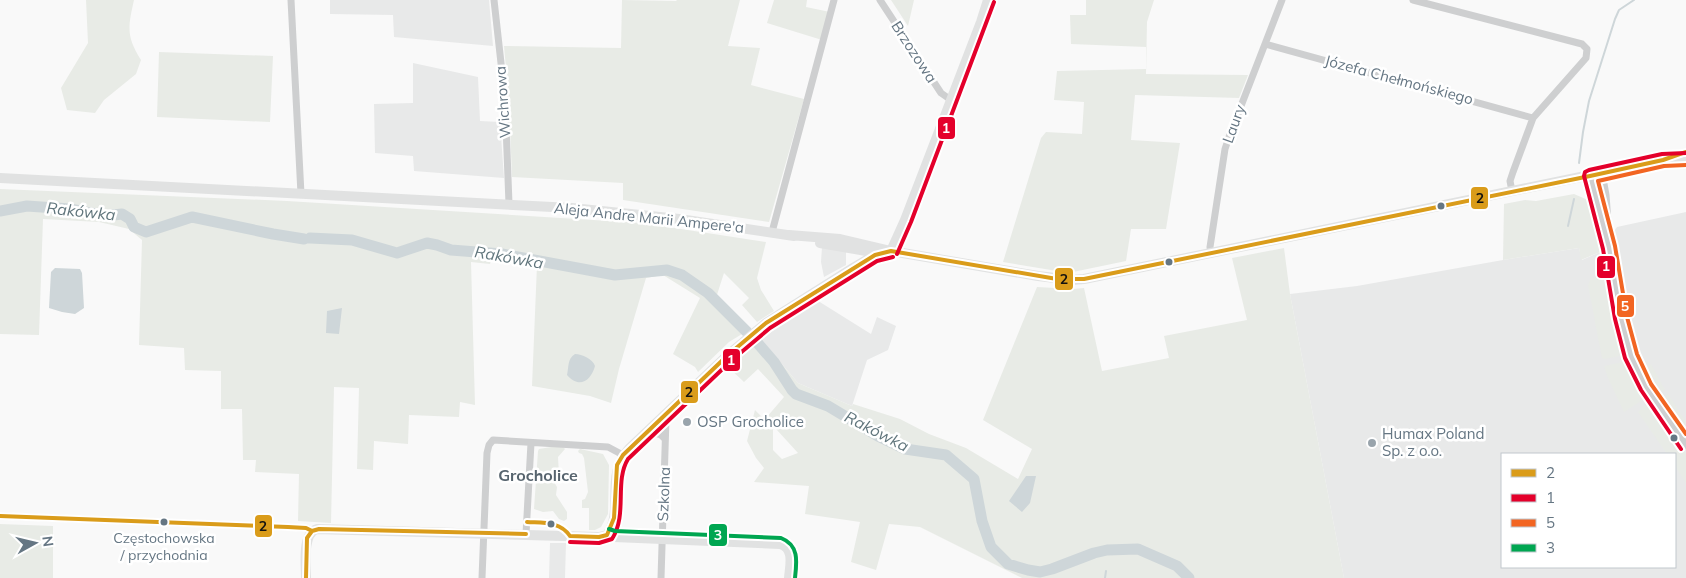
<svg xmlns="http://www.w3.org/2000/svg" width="1686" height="578" font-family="Mulish,sans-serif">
	<rect width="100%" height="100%" fill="#f9f9f9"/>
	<path fill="#e8e9e9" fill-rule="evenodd" d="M330 0H489L493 46 394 37 393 15 330 14Z
		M413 63 478 77 480 121 500 122 504 178 414 171 413 156 375 153 374 104 413 103Z
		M1686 212V578H1344L1290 294 1357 286 1503 260 1579 248 1582 260 1600 252 1617 227ZM1502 454H1675V567H1502Z
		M822 247 846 252V265L824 277 821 262Z
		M815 299 871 334 877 317 896 326 888 350 867 360 852 406 798 383 758 336 779 321Z
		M550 543H566L565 578H549Z"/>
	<path fill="#e8ebe6" d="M86 0H134C128 27 126 36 141 60L136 74 104 100 95 113 67 110 61 88 88 43Z
		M622 0 676 1 677 0H740L728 46 760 48 751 85 804 99 769 222 623 200V183L512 177 509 102 504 46 621 48Z
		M774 0H807L806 7 830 12 822 40 767 23Z
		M891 0H914L908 26Z
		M1086 0H1154L1147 22 1146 74 1248 75 1239 98 1135 95 1131 140 1180 143 1166 229H1131L1126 261 1073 272 1057 271 1003 262 1041 138 1046 132 1082 134 1084 102 1054 100 1057 71 1146 69V47L1071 44 1070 15H1086Z
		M159 52 273 56 270 122 157 117Z
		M0 189 287 201 642 223 766 242 757 278 761 290 774 311 757 322 742 305 749 298 724 273 714 304 742 334 729 342 698 372 695 367 673 354 700 298 663 275 646 278 619 369 611 403 590 396 532 386 537 265 492 258 490 264 471 262 475 405 460 402 459 417 409 415 408 444 374 441 373 470 357 469 359 388 334 387 331 523 298 521 299 474 255 472 256 460H243L242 409H221V371L185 370 184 348 139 345 142 240 129 229 99 222 43 219 39 335 0 334Z
		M1574 194 1588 200 1600 252 1581 260 1579 248 1503 260 1504 204 1525 200 1536 201Z
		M1284 248 1290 294 1344 578H1022L920 527 889 524 876 570 851 562 860 522 805 514 809 486 754 482 764 468 756 458 747 441 755 410 773 428V450L782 459 798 453 766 418 784 397 758 369 744 382 726 365 758 336 798 383 852 406 853 404 900 419 929 434 966 448 1018 479 1032 449 983 420 1037 287 1073 289 1084 288 1102 371 1169 358 1164 336 1247 320 1232 258Z
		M1604 276 1608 277 1612 283 1623 347V352L1619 356 1605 359 1602 358 1588 285 1591 278Z
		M1623 362C1635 365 1643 385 1645 396L1641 401 1624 412 1608 378 1604 366Z
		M1651 364 1665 390 1657 392 1652 390 1643 374 1644 368Z
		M1668 394 1686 422V440L1664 408 1662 401Z
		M1649 405 1656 408 1665 421 1671 434 1686 453V483L1675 466V454H1667L1638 412 1644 406Z
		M551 447H563L565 449 558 457 559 474C554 479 553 481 557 487L556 495 567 512V519L564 521 559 519 553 511 543 512 534 509 538 451 539 449Z
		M580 449 603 454 609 465 608 514 601 527 595 530H589V508H582V500L585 499 588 492 584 458 582 454 579 453 578 451Z
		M0 524 53 526V578H0Z"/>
	<path fill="#ced6d9" d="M55 268 80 269 82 273 84 308 75 314 62 312 49 308 51 272Z
		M342 308 339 334 326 333 327 311Z
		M575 354C582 354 593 359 595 366 591 381 579 389 567 375 569 367 567 359 575 354Z
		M1026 476H1036L1030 503 1022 512 1009 501Z"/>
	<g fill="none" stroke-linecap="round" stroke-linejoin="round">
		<path stroke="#ced6d9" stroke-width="2" d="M1579 163 1583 132 1589 101 1615 19 1619 10 1634 0
			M1568 226 1574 199
			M1105 578 1106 571"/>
		<path stroke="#ced6d9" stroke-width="11" d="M0 211 27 206 70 209 105 216 122 214 130 219 134 227 146 232 192 217 273 234 304 239
			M310 238 352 240 397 253 427 243 437 245 451 250 502 254 615 275 667 270 682 275 708 293 747 332
			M754 339 774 362 792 390 796 394 828 406 878 436 905 449 946 455 974 479 982 521 991 547 1008 564 1028 570 1040 572 1052 569 1094 553 1107 550 1138 549 1177 566 1189 578"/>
		<path stroke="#cecfd0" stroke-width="7" d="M291 0 301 194
			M494 0 505 99 509 204
			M880 0 941 93 951 100
			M1413 0 1582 44 1587 49 1586 58 1533 118 1513 172 1510 181 1512 191
			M1265 44 1533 118
			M1602 173 1606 195 1609 235
			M1590 176 1609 248 1621 318 1631 356 1646 387 1686 445
			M772 232 834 0
			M1211 254 1210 247 1225 149 1229 137 1282 0
			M647 431 661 435 665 439
			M0 516 288 527 306 528 312 531
			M526 534 531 443
			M482 578 487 453 489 445 493 440 608 447 623 455
			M661 578 666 419 664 415"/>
		<path stroke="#e1e2e2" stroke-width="10" d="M0 178 572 208 679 219 794 236
			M789 235 840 239 891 251 1038 276 1072 280 1084 279 1663 160 1686 159
			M820 243 872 252
			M891 251 905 220 981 22 988 0
			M607 535 614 537 780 544C795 548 790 566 789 578
			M306 578C306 565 302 533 317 529L599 537 607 535C625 510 604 476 629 449L728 355 766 323 853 268 875 255 880 254"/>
		<defs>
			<path id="bus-1" d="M0 516 288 527 306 528 312 531 319 529 526 534
				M527 522C543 523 560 521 570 536
				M570 536 599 537 607 535 614 518 617 465 623 455 728 355 766 323 875 255 891 251 1057 279H1084L1590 176 1663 160 1686 152
				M306 578 307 538 312 531"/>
			<path id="bus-2" d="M897 254 911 222 994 2
				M1681 449 1641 390 1625 358 1615 319 1603 249 1584 176 1585 172 1589 170 1662 154 1686 153
				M570 542 599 543 612 539C628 514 614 482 628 459L732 360 770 328 877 261 893 257"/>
			<path id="bus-3" d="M1686 165 1664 166 1598 181 1615 246 1627 317 1637 354 1651 384 1686 434"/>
			<path id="bus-4" d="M609 529 615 531 781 538C799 545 797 561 795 578"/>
		</defs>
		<use href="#bus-1" stroke="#fff" stroke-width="8"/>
		<use href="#bus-2" stroke="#fff" stroke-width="8"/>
		<use href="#bus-3" stroke="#fff" stroke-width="8"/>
		<use href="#bus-4" stroke="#fff" stroke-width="8"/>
		<use href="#bus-1" stroke="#da9c1a" stroke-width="4"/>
		<use href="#bus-2" stroke="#e4002b" stroke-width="4"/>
		<use href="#bus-3" stroke="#f26522" stroke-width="4"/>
		<use href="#bus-4" stroke="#00a651" stroke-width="4"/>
	</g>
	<g fill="#657683" stroke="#fff" stroke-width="2">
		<circle cx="1441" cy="206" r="4.5"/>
		<circle cx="1169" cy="262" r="4.5"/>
		<circle cx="1674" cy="438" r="4.5"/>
		<circle cx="164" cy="522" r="4.5"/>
		<circle cx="551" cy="524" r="4.5"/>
	</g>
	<g fill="#99a4ac" stroke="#fff" stroke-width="2">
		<circle cx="687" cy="422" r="5"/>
		<circle cx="1372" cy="443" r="5"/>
	</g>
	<g text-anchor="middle" stroke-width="5" stroke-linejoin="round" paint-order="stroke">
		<g font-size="14" fill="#657683" stroke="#fff">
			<text x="164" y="543">Częstochowska<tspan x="164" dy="17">/ przychodnia</tspan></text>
		</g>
		<g font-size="15" fill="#657683" stroke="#fff">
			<text transform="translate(914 52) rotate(57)" y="5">Brzozowa</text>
			<text transform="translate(1399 80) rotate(15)" y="5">Józefa Chełmońskiego</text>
			<text transform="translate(503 102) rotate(-94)" y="5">Wichrowa</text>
			<text transform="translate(1234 124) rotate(-70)" y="5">Laury</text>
			<text transform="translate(649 218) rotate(6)" y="5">Aleja Andre Marii Ampere'a</text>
			<text transform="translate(664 494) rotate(-88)" y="5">Szkolna</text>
		</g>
		<g font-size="15" fill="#657683" stroke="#fff" text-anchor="start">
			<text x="697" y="427">OSP Grocholice</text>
			<text x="1382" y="439">Humax Poland<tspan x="1382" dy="17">Sp. z o.o.</tspan></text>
		</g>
		<g font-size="16" font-style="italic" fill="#60757c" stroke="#fff">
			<text transform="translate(81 211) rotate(6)" y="6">Rakówka</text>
			<text transform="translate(509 257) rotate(10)" y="6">Rakówka</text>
			<text transform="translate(877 431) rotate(27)" y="6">Rakówka</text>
		</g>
		<g font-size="16" font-weight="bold" fill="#57646e" stroke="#fff">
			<text x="538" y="481">Grocholice</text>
		</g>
	</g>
	<g stroke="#fff" stroke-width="2">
		<rect x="937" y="116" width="19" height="24" rx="5" fill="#e4002b"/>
		<rect x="1470" y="186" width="19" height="24" rx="5" fill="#da9c1a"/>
		<rect x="1596" y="255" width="20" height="24" rx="5" fill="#e4002b"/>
		<rect x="1054" y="267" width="20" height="24" rx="5" fill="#da9c1a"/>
		<rect x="1616" y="294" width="19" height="24" rx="5" fill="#f26522"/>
		<rect x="722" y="348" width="19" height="24" rx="5" fill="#e4002b"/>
		<rect x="680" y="380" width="19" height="24" rx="5" fill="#da9c1a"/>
		<rect x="254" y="514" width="19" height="24" rx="5" fill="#da9c1a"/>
		<rect x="708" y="523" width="20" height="24" rx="5" fill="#00a651"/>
	</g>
	<g font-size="14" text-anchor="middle" font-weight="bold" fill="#fff">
		<text x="946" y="133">1</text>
		<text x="1606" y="271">1</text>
		<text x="1625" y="311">5</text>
		<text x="731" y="365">1</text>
		<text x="718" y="540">3</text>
	</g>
	<g font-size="14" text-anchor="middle" font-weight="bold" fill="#111">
		<text x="1480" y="203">2</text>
		<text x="1064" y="284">2</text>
		<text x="689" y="397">2</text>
		<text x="263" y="531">2</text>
	</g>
	<rect x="1501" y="453" width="175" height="115" fill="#ffffff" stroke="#c1c8cd"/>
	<rect x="1511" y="469" width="25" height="8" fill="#da9c1a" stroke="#c1c8cd"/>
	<text x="1546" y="478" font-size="15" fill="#657683">2</text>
	<rect x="1511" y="494" width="25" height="8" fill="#e4002b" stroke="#c1c8cd"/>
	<text x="1546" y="503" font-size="15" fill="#657683">1</text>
	<rect x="1511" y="519" width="25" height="8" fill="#f26522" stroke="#c1c8cd"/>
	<text x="1546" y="528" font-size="15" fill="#657683">5</text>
	<rect x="1511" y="544" width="25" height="8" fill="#00a651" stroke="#c1c8cd"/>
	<text x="1546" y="553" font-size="15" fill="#657683">3</text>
	<g transform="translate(35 543) rotate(82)" stroke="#ffffff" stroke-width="4" paint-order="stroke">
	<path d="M0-4L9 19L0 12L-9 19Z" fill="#657683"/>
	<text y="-8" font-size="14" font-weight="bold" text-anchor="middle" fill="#657683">N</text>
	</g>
</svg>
